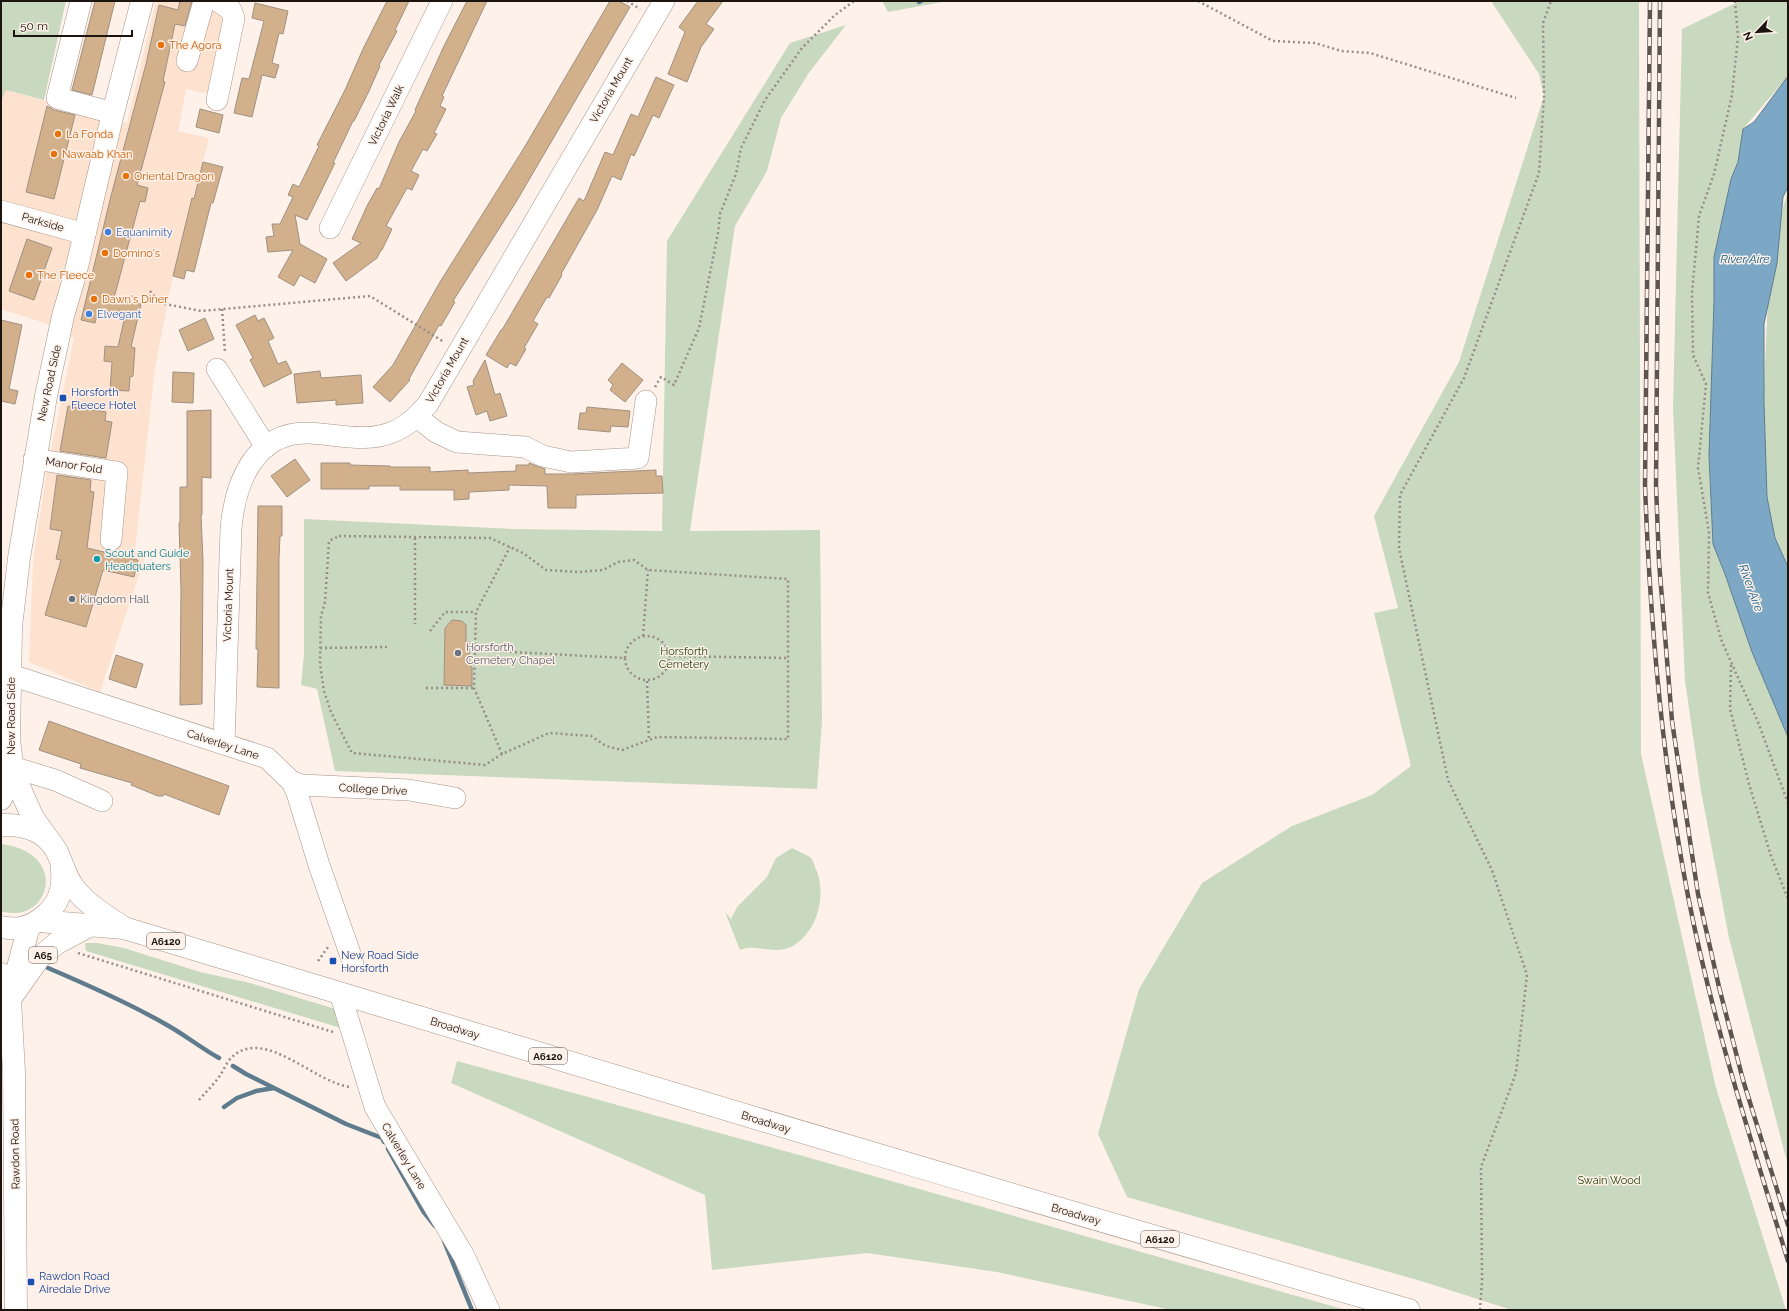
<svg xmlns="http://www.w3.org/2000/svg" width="1789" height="1311" font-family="Raleway,sans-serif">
	<rect width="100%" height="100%" fill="#fef1e9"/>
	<path fill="#fde2d0" d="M156 1H213L225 17 209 94 186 89 178 131 209 138 173 276 155 368 135 550 145 557 100 692 29 662 33 561 47 469 74 338 45 323 1 309V102L6 90 127 123Z"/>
	<path fill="#c8d9c0" d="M1 1H66L44 100 6 90 1 102Z
		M882 1H947L888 12Z
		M1491 1H1639L1641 754 1716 1088 1786 1310H1512L1421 1281 1127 1197 1098 1134 1139 989 1202 883 1292 826 1372 795 1411 766 1374 613 1398 608 1374 516 1459 362 1544 96 1539 74Z
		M1740 1H1788V76L1743 129 1738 162 1731 179 1714 257V301L1709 455 1713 544 1725 574 1752 652 1788 737V1166L1729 938 1701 791 1685 681 1673 408 1682 29Z
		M846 25 808 74 781 118 767 171 735 226 690 531 820 530 822 721 817 789 335 771 317 689 301 685 304 654V519L515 529 662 531 667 241 790 43Z
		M1788 190V612L1766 553 1764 386 1770 255Z
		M2 844C72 854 48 926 1 911Z
		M792 848C797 851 806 854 811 858 813 860 814 864 815 867 827 891 819 928 796 944 775 958 757 942 740 950L725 912 731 919 737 907 767 877 776 858Z
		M85 943H97L124 948 200 972 250 983 342 1011 344 1029 86 951Z
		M457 1061 810 1158 1346 1310H1171L997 1272 867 1253 712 1270 705 1195 451 1083Z"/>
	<path fill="#7ca8c6" stroke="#5f7c8f" d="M1788 76V187L1783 197 1777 263 1764 324V402L1767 497 1775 538 1788 567V737L1752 652 1725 574 1713 544 1709 455 1714 301V257L1731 179 1738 162 1743 129 1754 122Z"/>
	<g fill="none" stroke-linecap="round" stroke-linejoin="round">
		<path stroke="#5f7c8f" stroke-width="4.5" d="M919 2 921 1
			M48 968C88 985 129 1003 167 1025 185 1035 201 1048 219 1058
			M233 1066 246 1074 274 1088
			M224 1107 237 1098 256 1091 274 1088 346 1124 382 1138 384 1142
			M388 1149 423 1211 435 1226
			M444 1241 472 1310"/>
	</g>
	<path fill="#d2b08b" stroke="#9f9081" d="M95 1H115L92 95 72 90Z
		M180 1H192L185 26 175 24 163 81 165 82 137 185 148 188 145 202 140 201 114 298 141 304 131 347 135 348 133 376 130 377 129 391 110 390 112 362 104 361 105 346 118 347 125 316 99 309 95 323 81 320 111 196 146 64 159 5 178 10Z
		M387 1H409L395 30 397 31 379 65 380 66 369 91 354 121H353L333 163H335L307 220 295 215 300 244 327 259 315 283 300 275 294 286 278 277 293 250 268 252 266 237 274 236 272 224H280L293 197 288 195 293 184 299 187 319 146 317 145 345 90 363 49Z
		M467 1H487L442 96 444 97 440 106 446 109 434 133 437 134 427 151 423 149 411 171 419 175 412 190 407 188 386 226 392 229 382 250H381L377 258 346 281 333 263 361 243 352 239 367 206 377 188 379 189 399 142 416 111 415 110 444 46Z
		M610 1H619L630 7 516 202 453 301 455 302 441 326 439 325 409 379 410 380 390 402 373 387 393 365 440 282 524 148Z
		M698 1H723L706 24 714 29 701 47 687 82 668 74 685 32 679 27Z
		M255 3 288 11 283 34 279 33 272 63 279 65 275 78 262 75 252 117 234 113 242 78 249 79 264 21 252 18Z
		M656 77 674 85 659 118 653 115 634 156 631 154 621 180 612 176 597 210 561 274 562 275 549 298 547 297 533 321 538 324 524 348 526 349 516 366 510 363 507 368 486 355 501 330H502L579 198 584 201 605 152 613 155 631 114 638 117Z
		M47 106 54 110 75 115 54 199 26 192Z
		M200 109 223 115 219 133 196 127Z
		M203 162 223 167 213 203H211L194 272 186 270 184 279 173 276 192 198 194 199Z
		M27 239 52 248 34 300 9 291Z
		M255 315 258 321 264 318 274 338 268 341 278 364 286 361 292 373 264 387 250 360 253 358 236 325Z
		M205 318 214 339 188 351 179 330Z
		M1 320 22 325 9 389 18 391 15 404 1 401Z
		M485 360 495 395 500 393 507 416 490 421 487 411 476 415 467 387 474 385 473 381Z
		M622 363 643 380 625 402 610 390 613 385 608 380Z
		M320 371 321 378 361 375 363 403 336 405V400L297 403 294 374Z
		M173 372 194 373 193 403 172 402Z
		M68 406 106 412 105 421 112 422 106 458 60 451Z
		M587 407 630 411 628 427 611 426 610 432 578 429 580 413H586Z
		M211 410V478L202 477V515H201L203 561 202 704 180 705 181 590 179 523H180V487H187V411Z
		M295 459 310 480 287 497 271 476Z
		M321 463H350V465L390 466V467H430V472L468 470V473L516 471V465H529V463L545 469V474H572L656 470V476H662L663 493 576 495V508H548L547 486 509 485V490L469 492V499L454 500V490H400V486H369V489H321Z
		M57 475 91 480 90 491 94 492 87 548 138 560 134 577 103 570 86 627 45 615 61 560 56 559 62 531 50 529Z
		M258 506H282V536H280L279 558V688L257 687 258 649H256Z
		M452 620 462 621 466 625V642H469V664L472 667V686L444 685 445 628Z
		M116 655 143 664 136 688 109 679Z
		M49 721 229 786 219 815 164 794 163 796H158L131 785 132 783 80 768 81 764 39 750Z"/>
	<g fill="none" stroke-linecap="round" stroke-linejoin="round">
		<defs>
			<path id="minor" d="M81 1 57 98 113 113
				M187 61 204 1
				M217 100 234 18 231 10 218 1
				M1 211 85 234
				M330 228 442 1
				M217 369 266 447
				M417 417 436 432 457 442 525 447 543 456 571 462 638 458 646 401
				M34 459 117 472 111 540
				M11 675 267 758 292 782 297 793 319 865 353 962
				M224 744 231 528C235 484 254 432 308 433 337 434 367 444 395 431 409 425 418 415 428 404L664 1
				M12 767 55 780 102 801
				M292 782 302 785 409 790 455 798
				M340 993 375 1107 464 1256 489 1310"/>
			<path id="major" d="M1 799 13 773
				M48 839 33 818 13 773 9 739 11 627 19 558 46 396 63 316 75 275 113 113 142 1
				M1 974 10 999 14 1072 16 1310
				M13 986 29 926
				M10 999 39 958 57 943 89 926"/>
			<path id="highway" d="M1 825C23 824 45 830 56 850 63 863 65 877 75 889 88 905 106 916 123 927
				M38 921 124 928C552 1057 979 1187 1409 1310
				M1 927C7 928 14 929 20 928 38 925 58 908 61 889 63 882 62 874 62 867"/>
		</defs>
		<use href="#minor" stroke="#a79588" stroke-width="22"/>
		<use href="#major" stroke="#a79588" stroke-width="23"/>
		<use href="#highway" stroke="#a79588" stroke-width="23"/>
		<path stroke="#978d86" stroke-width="2.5" stroke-dasharray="2 3" stroke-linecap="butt" d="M627 1 640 9
			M1198 1 1273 41 1315 43 1341 51 1370 53 1516 98
			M1735 1 1738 37 1732 95 1714 174 1699 216 1692 293 1693 355 1706 384 1698 468 1709 532 1708 593 1722 642 1758 722 1788 803
			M150 291 160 303 201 311 370 296 444 342
			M222 309 225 353
			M655 387 661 377 674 385 699 328 718 233 720 214 736 174 741 148 765 100 802 48 835 15 854 1
			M339 536 490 538 523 553 546 570 579 572 603 570 618 562 634 560 648 570 788 579V739L657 737 622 750 606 746 591 736 549 733 502 754 485 765 352 753 331 712 324 691 320 664 321 616 325 602 329 541Z
			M415 538V624
			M430 631 445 612H476
			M625 658a22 22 0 1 1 44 0a22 22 0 1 1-44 0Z
			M643 636 648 570
			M320 648 387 647
			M475 650 624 658
			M669 656 788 658
			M1731 665 1730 709 1749 784 1771 856 1788 899
			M647 681 649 741
			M426 688H474
			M502 754 474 688 476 612 510 547
			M78 953 333 1032
			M318 961 328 947
			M199 1100C207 1091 215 1083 221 1074 224 1069 227 1062 231 1058 264 1025 315 1084 351 1087
			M1480 1310 1482 1280 1481 1167 1516 1073 1527 975 1492 870 1448 780 1399 548 1400 495 1464 378 1539 173 1544 96 1543 23 1551 1"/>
		<use href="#minor" stroke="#fff" stroke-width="21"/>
		<use href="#major" stroke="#fff" stroke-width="22"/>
		<use href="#highway" stroke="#fff" stroke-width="22"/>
		<defs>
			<path id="rail" d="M1650 1 1645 485C1650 623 1662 761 1688 896 1712 1020 1751 1140 1788 1261
				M1660 1 1656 485 1659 562 1672 721 1698 894 1719 987 1743 1080 1788 1225"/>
		</defs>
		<use href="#rail" stroke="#5e5550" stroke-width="4.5"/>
		<use href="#rail" stroke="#fef1e9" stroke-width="3" stroke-dasharray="9" stroke-linecap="butt"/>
	</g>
	<g fill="#e8710a" stroke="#fef1e9" stroke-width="1.5">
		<circle cx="161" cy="45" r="4"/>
		<circle cx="58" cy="134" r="4"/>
		<circle cx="54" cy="154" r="4"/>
		<circle cx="126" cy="176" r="4"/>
		<circle cx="105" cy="253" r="4"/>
		<circle cx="29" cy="275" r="4"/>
		<circle cx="94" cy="299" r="4"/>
	</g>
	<g fill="#3f7fe0" stroke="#fef1e9" stroke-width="1.5">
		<circle cx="108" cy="232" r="4"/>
		<circle cx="89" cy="314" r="4"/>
	</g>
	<g fill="#1a4fb4" stroke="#fef1e9" stroke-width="1.5">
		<rect x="59" y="394" width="8" height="8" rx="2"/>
		<rect x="329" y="957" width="8" height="8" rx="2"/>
		<rect x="27" y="1278" width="8" height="8" rx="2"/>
	</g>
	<circle fill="#0f9aa8" stroke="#fef1e9" stroke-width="1.5" cx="97" cy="559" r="4"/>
	<g fill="#6b7280" stroke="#fef1e9" stroke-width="1.5">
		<circle cx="72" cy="599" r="4"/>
		<circle cx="458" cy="653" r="4"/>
	</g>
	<g text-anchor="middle" stroke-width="3" stroke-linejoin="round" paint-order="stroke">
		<g fill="#fef1e9" stroke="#5f5650" stroke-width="1">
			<rect x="147" y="933" width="38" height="16" rx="3"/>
			<rect x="29" y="947" width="28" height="16" rx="3"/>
			<rect x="529" y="1048" width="38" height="16" rx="3"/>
			<rect x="1141" y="1231" width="38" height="16" rx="3"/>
		</g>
		<g font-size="10" font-weight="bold" fill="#1b140f">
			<text x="166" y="945">A6120</text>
			<text x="43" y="959">A65</text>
			<text x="548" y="1060">A6120</text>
			<text x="1160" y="1243">A6120</text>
		</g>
		<g font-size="11" fill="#c56008" stroke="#fef1e9" text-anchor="start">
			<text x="169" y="49">The Agora</text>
			<text x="66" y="138">La Fonda</text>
			<text x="62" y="158">Nawaab Khan</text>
			<text x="134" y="180">Oriental Dragon</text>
			<text x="113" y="257">Domino's</text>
			<text x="37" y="279">The Fleece</text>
			<text x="102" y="303">Dawn's Diner</text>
		</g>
		<g font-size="11" fill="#1b140f" stroke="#fef1e9">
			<text transform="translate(611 90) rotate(-60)" y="4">Victoria Mount</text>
			<text transform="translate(386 115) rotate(-64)" y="4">Victoria Walk</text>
			<text transform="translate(43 222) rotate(16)" y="4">Parkside</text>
			<text transform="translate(447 370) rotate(-60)" y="4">Victoria Mount</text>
			<text transform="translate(49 383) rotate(-78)" y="4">New Road Side</text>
			<text transform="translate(74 465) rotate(9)" y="4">Manor Fold</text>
			<text transform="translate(228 605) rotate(-88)" y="4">Victoria Mount</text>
			<text transform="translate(11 716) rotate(-90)" y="4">New Road Side</text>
			<text transform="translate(223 744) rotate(18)" y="4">Calverley Lane</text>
			<text transform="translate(373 789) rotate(3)" y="4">College Drive</text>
			<text transform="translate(455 1028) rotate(17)" y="4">Broadway</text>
			<text transform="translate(766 1122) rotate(17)" y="4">Broadway</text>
			<text transform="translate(15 1154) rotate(-91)" y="4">Rawdon Road</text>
			<text transform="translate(404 1156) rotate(59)" y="4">Calverley Lane</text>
			<text transform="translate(1076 1214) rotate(16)" y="4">Broadway</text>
		</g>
		<g font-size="11" fill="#366cbe" stroke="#fef1e9" text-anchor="start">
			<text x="116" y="236">Equanimity</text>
			<text x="97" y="318">Elvegant</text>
		</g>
		<g font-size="11" fill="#164399" stroke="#fef1e9" text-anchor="start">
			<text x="71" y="396">Horsforth<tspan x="71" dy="13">Fleece Hotel</tspan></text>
			<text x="341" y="959">New Road Side<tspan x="341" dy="13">Horsforth</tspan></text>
			<text x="39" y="1280">Rawdon Road<tspan x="39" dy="13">Airedale Drive</tspan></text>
		</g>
		<g font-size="11" fill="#0d838f" stroke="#fef1e9" text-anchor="start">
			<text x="105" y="557">Scout and Guide<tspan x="105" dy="13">Headquaters</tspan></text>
		</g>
		<g font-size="11" fill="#5b616d" stroke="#fef1e9" text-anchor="start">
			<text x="80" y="603">Kingdom Hall</text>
			<text x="466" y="651">Horsforth<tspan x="466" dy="13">Cemetery Chapel</tspan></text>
		</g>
		<g font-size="11" fill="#1c3f02" stroke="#fef1e9">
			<text x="684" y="655">Horsforth<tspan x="684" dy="13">Cemetery</tspan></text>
			<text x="1609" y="1184">Swain Wood</text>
		</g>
		<g font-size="12" font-style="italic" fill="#0b5a82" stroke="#fef1e9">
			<text x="1745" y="263">River Aire</text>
			<text transform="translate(1751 588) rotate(70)" y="4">River Aire</text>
		</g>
	</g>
	<rect width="1789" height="1311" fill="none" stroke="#1b140f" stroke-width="4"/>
	<g transform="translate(1757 32) rotate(245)" stroke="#fef1e9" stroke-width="3" paint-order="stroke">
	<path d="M0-3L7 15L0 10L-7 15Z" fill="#1b140f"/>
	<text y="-6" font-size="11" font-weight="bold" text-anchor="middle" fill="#1b140f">N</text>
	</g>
	<path d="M14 30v6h118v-6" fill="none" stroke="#1b140f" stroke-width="2"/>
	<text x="20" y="30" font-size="12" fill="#1b140f" stroke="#fef1e9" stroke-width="3" paint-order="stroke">50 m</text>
</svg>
